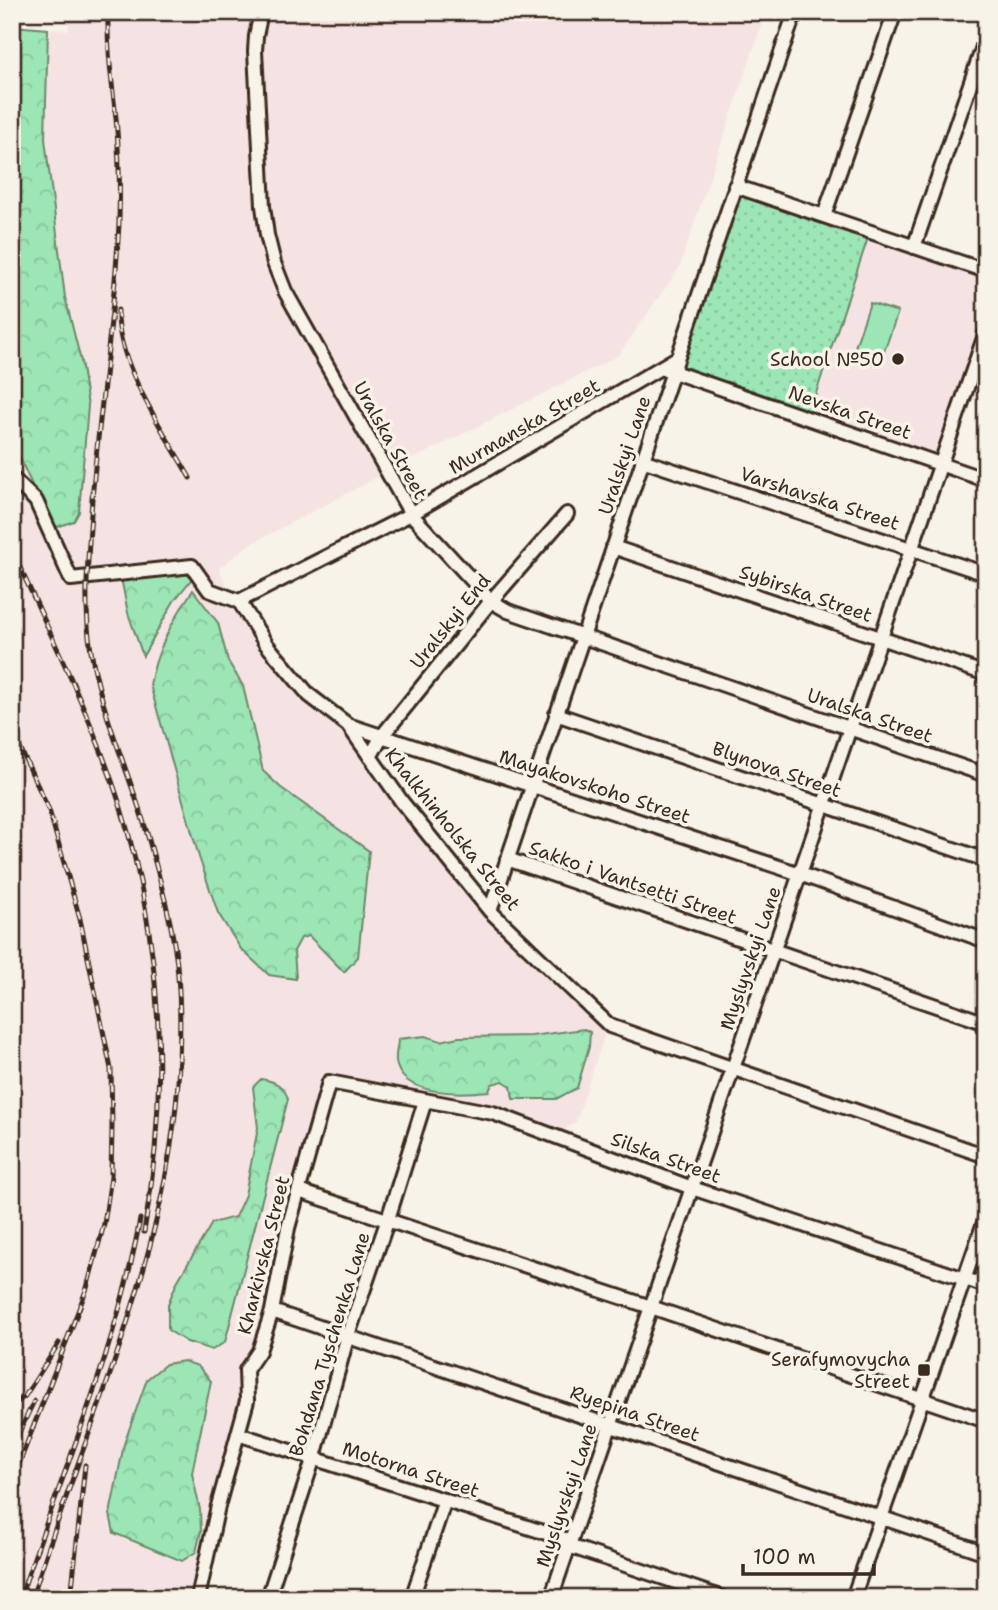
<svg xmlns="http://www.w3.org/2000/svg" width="998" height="1610" font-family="'Shantell Sans',sans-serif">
	<defs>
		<pattern id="grass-dots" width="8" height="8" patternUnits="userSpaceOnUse" patternTransform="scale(1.75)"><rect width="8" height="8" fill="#9ce5b5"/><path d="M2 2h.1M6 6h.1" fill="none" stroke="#87c59b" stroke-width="1.8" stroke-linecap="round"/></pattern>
		<pattern id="forest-crowns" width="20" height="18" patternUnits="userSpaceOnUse" patternTransform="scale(1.75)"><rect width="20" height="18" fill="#9ce5b5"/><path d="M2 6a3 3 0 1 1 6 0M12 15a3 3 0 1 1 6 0" fill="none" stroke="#87c59b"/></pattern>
	</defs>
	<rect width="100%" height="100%" fill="#f7f3e8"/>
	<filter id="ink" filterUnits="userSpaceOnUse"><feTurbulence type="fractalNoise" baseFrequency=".0143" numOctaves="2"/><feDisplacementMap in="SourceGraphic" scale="14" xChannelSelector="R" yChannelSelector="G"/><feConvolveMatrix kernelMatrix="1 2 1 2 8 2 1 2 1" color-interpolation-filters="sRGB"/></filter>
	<g filter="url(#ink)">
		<path fill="#f5e3e4" d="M71 12H766L679 268 618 356 393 469 249 545 219 568 232 598 345 729 397 805 486 916 606 1030 576 1122 560 1133 494 1108 325 1074 283 1227 267 1310 255 1349 241 1368 242 1401 193 1598H12V26L68 30Z
			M868 238 986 278V307L935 454 810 411Z"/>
		<path fill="url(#grass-dots)" stroke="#6c886a" stroke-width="2" d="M739 194 868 238 810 411 681 366Z"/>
		<path fill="url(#forest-crowns)" stroke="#6c886a" stroke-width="2" d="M12 26 48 29 45 139 65 297 81 361 88 406 79 512 74 521 52 529 12 441Z
			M187 572 194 576 174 601 143 656 128 613 121 578Z
			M193 590 218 623 228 661 243 686 263 771 280 787 369 851 358 957 344 972 309 936 301 938 294 951 296 979 269 975 241 949 218 913 199 857 150 685C156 650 173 619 193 590Z
			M584 1029 590 1032 589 1047 577 1088 556 1099H513L511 1086 503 1081 492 1084 489 1091C463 1094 400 1097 396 1061 395 1054 398 1046 398 1039L425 1036 441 1041 458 1037 531 1036Z
			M261 1079C274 1081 284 1085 288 1099L225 1342 212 1350 187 1342 168 1330V1304L177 1282 212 1223 235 1217 245 1195 258 1128 253 1087Z
			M184 1361 198 1366 211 1381 192 1473 200 1510 201 1531 196 1552 182 1561 114 1533 110 1514 124 1444 147 1379 166 1364Z"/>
		<path fill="#9ce5b5" stroke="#6c886a" stroke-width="2" d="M870 303 898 312 879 366 852 356Z"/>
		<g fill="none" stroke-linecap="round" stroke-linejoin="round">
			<defs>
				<path id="minor" d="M261 12 256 36 255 51 263 206 267 235 274 263 285 291 411 514 491 601 508 611 986 775
					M735 186 986 271
					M824 216 895 12
					M914 247 986 38
					M665 369 986 480
					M642 460 986 574
					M12 478 36 501 71 579 192 566 209 590 239 601
					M613 547 986 674
					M239 601 266 644 309 695 348 725 800 874 986 941
					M239 601 411 514 677 358
					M556 714 986 860
					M348 725 402 802 490 911 610 1026 986 1156
					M370 757 382 736 491 601 567 514
					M507 859 986 1023
					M490 911 795 12
					M299 1191 651 1307 986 1421
					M272 1311 986 1553
					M238 1434 571 1541
					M569 1546 723 1598
					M198 1598 218 1506 247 1401 246 1370 259 1351 272 1311 288 1228 329 1082 493 1113 692 1188 986 1286
					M268 1598 314 1457 348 1335 388 1219 425 1101
					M412 1598 445 1500
					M551 1598 986 332
					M853 1598 986 1217"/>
			</defs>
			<use href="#minor" stroke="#3b2a1e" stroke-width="18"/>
			<use href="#minor" stroke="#f7f3e8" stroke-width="12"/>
			<defs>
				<path id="rail" d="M118 310C116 364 164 431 190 478
					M12 550C50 634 92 717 120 805 163 942 169 1091 144 1232
					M12 731 49 810 80 919 111 1069 112 1126 111 1177 104 1224 87 1288 12 1482
					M12 1406 25 1396 59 1343
					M12 1447 34 1401
					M20 1598C62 1473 117 1349 140 1219
					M32 1598C85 1428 166 1262 178 1082 180 1047 181 1010 178 976 175 931 159 876 147 833 128 768 97 705 89 637 84 591 89 546 92 499 99 418 111 337 117 256 121 210 120 164 116 118 112 83 107 48 108 12
					M71 1598 85 1465"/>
			</defs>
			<use href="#rail" stroke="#3b2a1e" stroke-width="5"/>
			<use href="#rail" stroke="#f7f3e8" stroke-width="2.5" stroke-dasharray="8" stroke-linecap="butt"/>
		</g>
	</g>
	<g fill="#3b2a1e" stroke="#f7f3e8" stroke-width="2.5">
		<circle cx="898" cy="359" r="7"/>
		<rect x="917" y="1363" width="14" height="14" rx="3.5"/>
	</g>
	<g text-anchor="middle" stroke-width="7" stroke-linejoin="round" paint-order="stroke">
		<g font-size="19" fill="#3b2a1e" stroke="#f7f3e8" text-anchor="end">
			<text x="884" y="366">School №50</text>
			<text x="910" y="1366">Serafymovycha<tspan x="910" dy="22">Street</tspan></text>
		</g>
		<g font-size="19" fill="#3b2a1e" stroke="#f7f3e8">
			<text transform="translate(850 412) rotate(19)" y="7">Nevska Street</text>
			<text transform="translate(524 426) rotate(-30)" y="7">Murmanska Street</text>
			<text transform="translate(391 440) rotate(61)" y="7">Uralska Street</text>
			<text transform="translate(624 455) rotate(-71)" y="7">Uralskyi Lane</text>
			<text transform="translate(820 498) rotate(18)" y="7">Varshavska Street</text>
			<text transform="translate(806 593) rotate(19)" y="7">Sybirska Street</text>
			<text transform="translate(450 621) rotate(-51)" y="7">Uralskyi End</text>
			<text transform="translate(870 715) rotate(19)" y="7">Uralska Street</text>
			<text transform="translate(777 769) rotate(19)" y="7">Blynova Street</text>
			<text transform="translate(595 786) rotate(18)" y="7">Mayakovskoho Street</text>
			<text transform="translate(453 829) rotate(51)" y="7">Khalkhinholska Street</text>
			<text transform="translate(633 882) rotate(19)" y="7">Sakko i Vantsetti Street</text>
			<text transform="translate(750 958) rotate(-71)" y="7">Myslyvskyi Lane</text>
			<text transform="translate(666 1157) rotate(20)" y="7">Silska Street</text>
			<text transform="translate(263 1255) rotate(-76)" y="7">Kharkivska Street</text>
			<text transform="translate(329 1344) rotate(-73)" y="7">Bohdana Tyschenka Lane</text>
			<text transform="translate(635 1413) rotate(19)" y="7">Ryepina Street</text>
			<text transform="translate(411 1469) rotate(18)" y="7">Motorna Street</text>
			<text transform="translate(566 1495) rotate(-71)" y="7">Myslyvskyi Lane</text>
		</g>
	</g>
	<rect width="998" height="1610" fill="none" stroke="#f7f3e8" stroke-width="42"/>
	<rect x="21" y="21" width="956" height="1568" fill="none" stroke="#3b2a1e" stroke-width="2.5" filter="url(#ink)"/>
	<path d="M743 1564v10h131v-10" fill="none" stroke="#3b2a1e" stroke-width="3.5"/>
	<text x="753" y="1564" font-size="21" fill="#3b2a1e" stroke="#f7f3e8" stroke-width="5" paint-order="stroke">100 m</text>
</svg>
